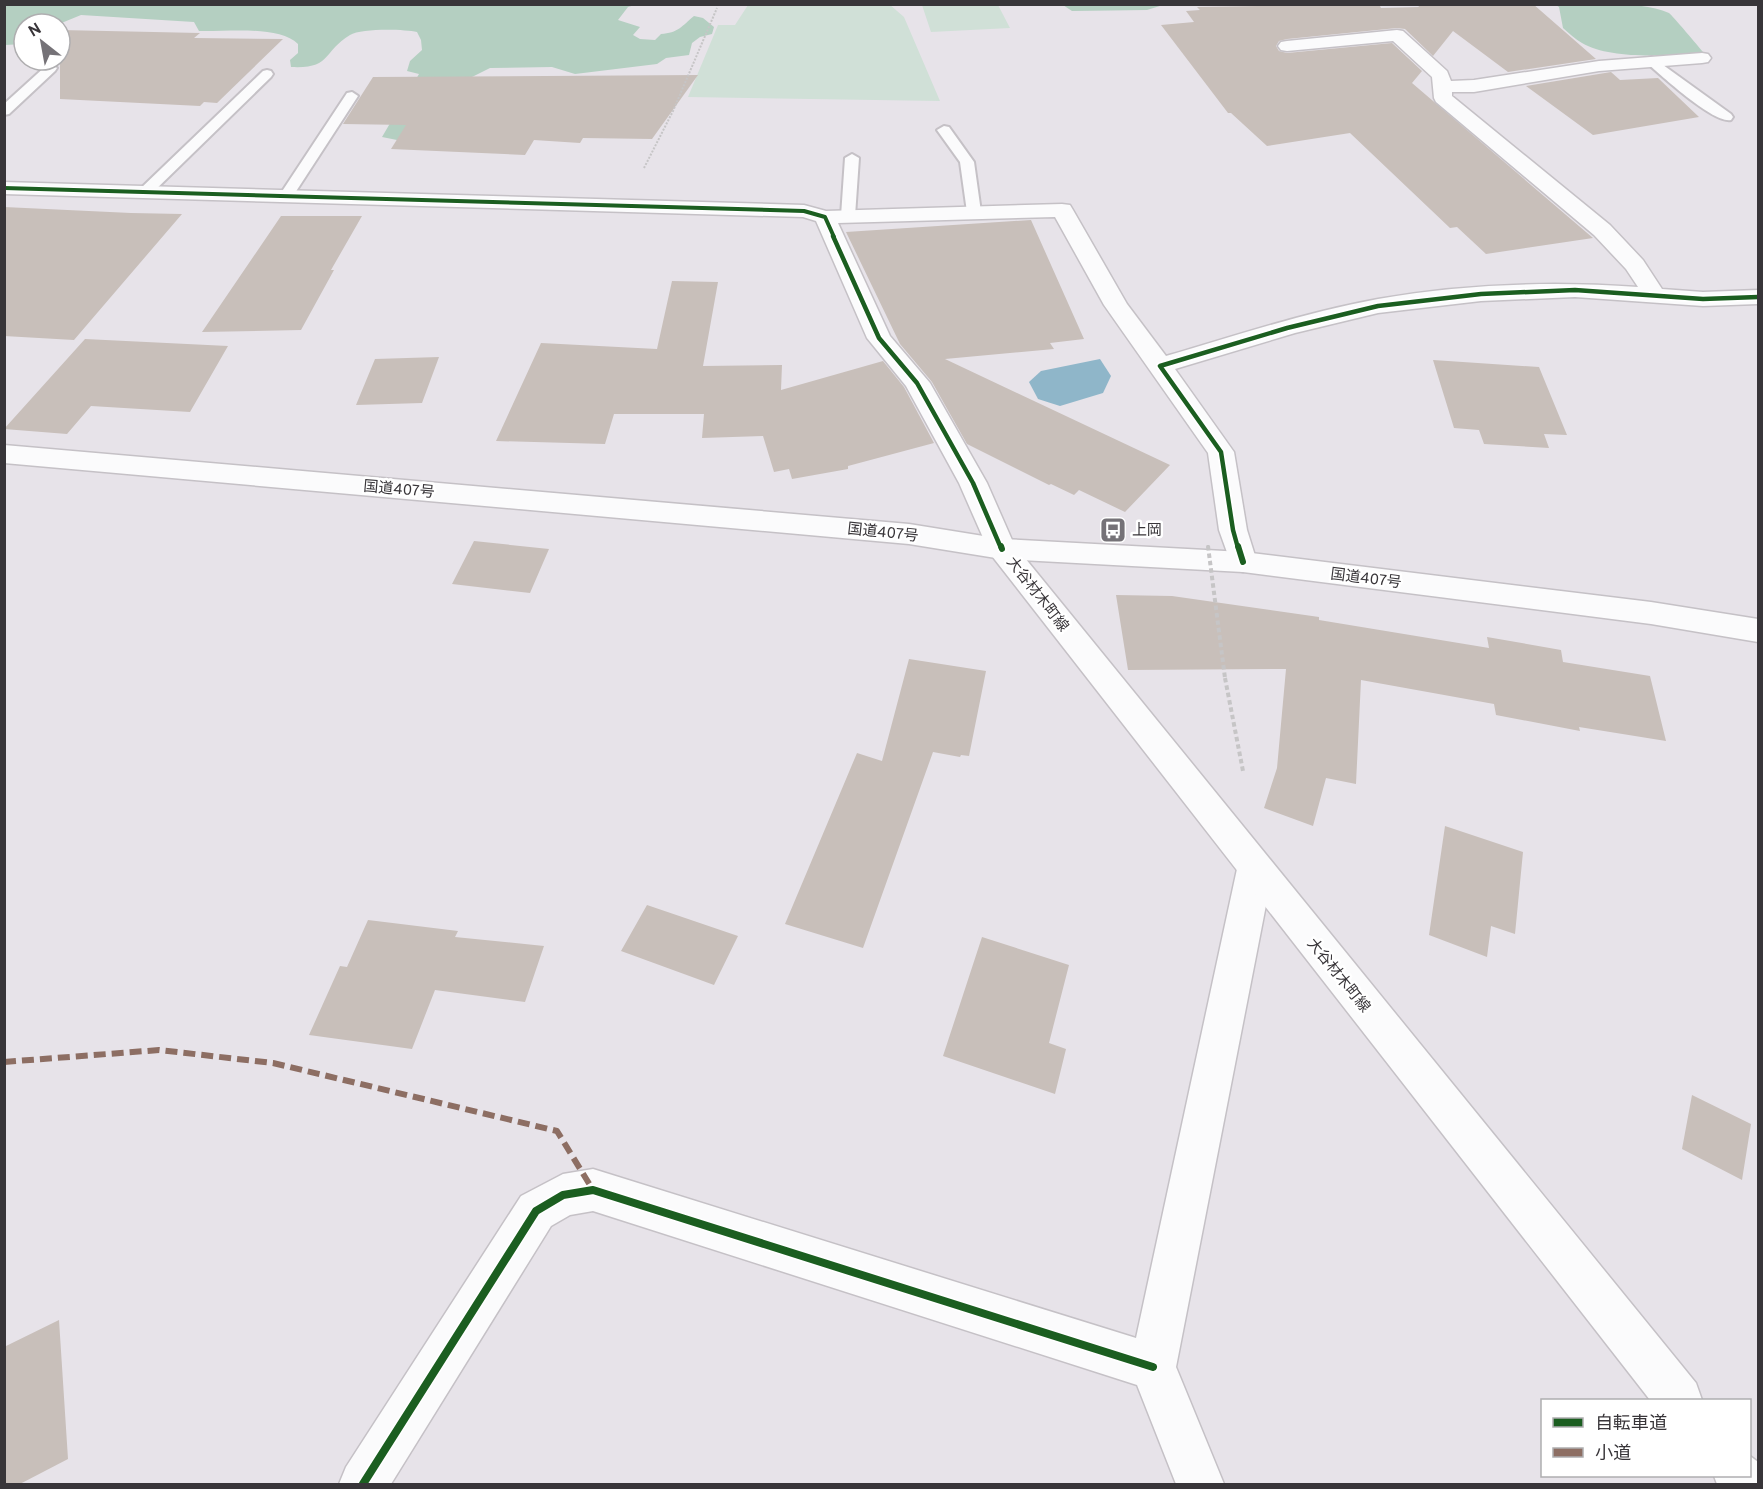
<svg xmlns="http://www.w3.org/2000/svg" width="1763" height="1489" font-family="Overpass,'Noto Sans JP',sans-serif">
	<rect width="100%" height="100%" fill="#e7e3e9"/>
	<path fill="#d0e0d7" d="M889 4 904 17 940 101 688 97 718 25H735L748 5Z
		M922 5H998L1010 28 931 32Z"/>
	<path fill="#b4cfc1" d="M5 4H638L628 7 618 20 640 27 633 35 640 39 655 40 661 34C678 33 682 26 694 16L703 18 714 27 712 34 700 37 692 43 689 55 666 58 657 64 575 74 552 67 490 68 466 80 407 142 382 137 419 74 407 71 410 61 422 50 421 40 417 32C404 29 361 28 350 35 322 52 332 69 291 67L290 60 298 53V44C279 25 226 32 199 31L194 22 81 15 59 24H24V44L5 45Z
		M1063 5H1163L1147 10 1072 11Z
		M1556 5C1589 5 1640 0 1669 13 1672 15 1699 47 1703 52 1671 56 1611 60 1582 43 1575 39 1569 33 1563 28L1559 7Z"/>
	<path fill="#8fb6c9" d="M1100 359 1111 376 1103 393 1060 406 1038 399 1029 382 1041 371Z"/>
	<path fill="#c8bfba" d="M1379 4 1381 8 1419 7 1417 4H1533L1596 59 1508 72 1453 31 1433 56 1405 29 1397 28 1287 39 1279 41 1276 46 1279 51 1287 53 1392 43 1422 71 1412 83 1593 238 1486 254 1457 227 1450 228 1350 133 1267 146 1231 113H1228L1161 25 1194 22 1186 11 1200 10 1197 7Z
		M60 30 200 33 194 38 283 39 217 103 204 102 200 106 60 99Z
		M1611 72 1620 80 1658 78 1699 117 1593 135 1526 86Z
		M698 75 652 139 583 138 580 143 534 140 525 155 391 149 406 125 343 124 373 77Z
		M4 207 131 213 182 214 74 340 4 336Z
		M281 216H362L331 270H334L301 330 202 332Z
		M1031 220 1084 339 1050 343 1054 349 945 359 1170 465 1125 512 1079 490 1074 495 1051 484 1049 485 967 444 932 382 900 344 846 232Z
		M672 281 718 282 703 366 782 365 781 390 883 361 904 387 934 443 848 466V469L792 479 789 469 774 472 763 436 702 438 704 414H614L605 444 496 441 541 343 657 349Z
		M85 339 228 346 190 412 91 406 67 434 4 429Z
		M439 357 422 403 356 405 375 359Z
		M1433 360 1539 367 1567 435 1544 434 1549 448 1484 444 1479 430 1454 428Z
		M474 541 549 549 530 593 452 584Z
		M1116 595 1172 596 1319 617V620L1489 648 1487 637 1561 650 1563 662 1650 676 1666 741 1579 727 1580 731 1496 715 1494 704 1361 680 1356 784 1326 778 1313 826 1264 808 1277 768 1286 669 1128 670Z
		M909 659 986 671 969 756 961 755 960 757 933 752 863 948 785 924 857 753 882 761Z
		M1445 826 1523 852 1515 934 1491 926 1487 957 1429 935Z
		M647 905 738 936 714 985 621 951Z
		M368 920 458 931 455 937 544 946 525 1002 435 990 412 1049 309 1035 340 966 347 967Z
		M982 937 1069 965 1049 1043 1066 1049 1055 1094 943 1056Z
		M1692 1095 1751 1124 1742 1180 1682 1149Z
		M59 1320 68 1459 18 1485H4V1347Z"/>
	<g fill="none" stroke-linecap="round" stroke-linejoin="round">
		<defs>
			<path id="service" d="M1652 57 1731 114 1733 117 1731 120C1714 124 1662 76 1648 64V58Z
				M51 64 57 68 55 71 9 114 4 115V104L47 65Z
				M267 70 271 71 273 74 271 77 149 196H139L137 193 139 190 263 71Z
				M352 92 358 96 293 196 286 200 281 199 279 196 347 93Z
				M944 126 949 127 974 162 981 212 979 215 974 216 967 212 960 162 937 130Z
				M852 154 859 158 855 216 848 220 841 216 845 158Z"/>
			<path id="minor" d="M1397 30 1403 31 1447 71 1451 81 1474 80 1599 61 1702 53 1708 54 1711 58 1708 62 1702 63 1599 71 1474 92H1452V96L1610 225 1643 260 1662 289 1703 292 1758 290V304L1703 306 1575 297 1481 301 1378 313 1295 333 1175 369 1234 452 1247 530 1257 562 1253 569 1243 572 1233 569 1219 530 1208 453 1104 305 1055 217 838 223 890 336 930 383 987 483 1016 549 1012 556 1002 559 992 556 988 549 959 483 906 386 867 338 816 221 803 217 4 194V182L804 205 826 211 1062 204 1070 205 1073 210 1127 304 1166 356C1235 336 1306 312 1378 299 1463 284 1552 281 1638 287L1626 269 1594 235 1436 102 1434 98 1432 77 1393 41 1287 51 1281 50 1278 46 1281 42 1287 41Z
				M1255 853 1268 858 1273 869 1176 1367 1224 1484H1176L1137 1385 593 1211 570 1215 551 1226 391 1484H339L346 1467 521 1196 563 1174 593 1169 1136 1338 1237 869 1242 858Z"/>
			<path id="secondary" d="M1002 539 1012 542 1696 1383 1702 1400H1650L992 556 988 549 992 542Z
				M1750 1456 1758 1462V1484H1717L1714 1476H1750Z"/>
			<path id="trunk" d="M4 445 909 524 1002 539 1243 552 1651 602 1758 619V642L1651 624 1243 572 1002 559 909 544 4 463Z"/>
		</defs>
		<use href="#service" stroke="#c5c1c6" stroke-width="4"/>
		<use href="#minor" stroke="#c5c1c6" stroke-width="3"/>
		<use href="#secondary" stroke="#c5c1c6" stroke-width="3"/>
		<use href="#trunk" stroke="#c5c1c6" stroke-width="3"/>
		<path stroke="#c6c5c6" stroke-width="2" stroke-dasharray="2 1.5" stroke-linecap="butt" d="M644 168 673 111 717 8"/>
		<path stroke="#c6c5c6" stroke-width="4" stroke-dasharray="4.5 3" stroke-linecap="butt" d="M1225 678 1243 771"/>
		<use href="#service" fill="#fbfbfc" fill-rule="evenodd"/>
		<use href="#minor" fill="#fbfbfc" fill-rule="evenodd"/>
		<use href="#secondary" fill="#fbfbfc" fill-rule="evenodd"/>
		<use href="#trunk" fill="#fbfbfc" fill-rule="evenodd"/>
		<path stroke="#c6c5c6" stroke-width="3" stroke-dasharray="4 2" stroke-linecap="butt" d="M1208 545V548"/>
		<path stroke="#c6c5c6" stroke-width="4" stroke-dasharray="4.5 3" stroke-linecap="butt" d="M1208 546 1225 678"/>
		<path stroke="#8d6e63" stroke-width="6" stroke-dasharray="12 6" stroke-linecap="butt" d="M4 1062 159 1050 273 1063 557 1131 593 1190"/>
		<defs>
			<path id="cycleway-far3" d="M4 188 804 211 825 217 834 237"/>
			<path id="cycleway-far2" d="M833 236 879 338 917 383 973 483 1001 548
				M1238 548 1233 530 1221 452 1160 366 1287 328 1378 306 1481 294 1575 290 1703 299 1758 297"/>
			<path id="cycleway-far1" d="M1001 546 1002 549
				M1238 546 1243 562"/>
			<path id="cycleway" d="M363 1484 536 1211 563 1195 593 1190 1153 1367"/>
		</defs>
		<use href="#cycleway-far3" stroke="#fff" stroke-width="6"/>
		<use href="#cycleway-far2" stroke="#fff" stroke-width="8"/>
		<use href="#cycleway-far1" stroke="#fff" stroke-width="10"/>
		<use href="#cycleway" stroke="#fff" stroke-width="11"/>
		<use href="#cycleway-far3" stroke="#1b5e20" stroke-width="4"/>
		<use href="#cycleway-far2" stroke="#1b5e20" stroke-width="4.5"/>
		<use href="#cycleway-far1" stroke="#1b5e20" stroke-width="6"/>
		<use href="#cycleway" stroke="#1b5e20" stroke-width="8"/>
	</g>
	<defs>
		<symbol id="bus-square" viewBox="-11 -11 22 22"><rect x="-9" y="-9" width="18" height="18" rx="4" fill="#757277" stroke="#fff"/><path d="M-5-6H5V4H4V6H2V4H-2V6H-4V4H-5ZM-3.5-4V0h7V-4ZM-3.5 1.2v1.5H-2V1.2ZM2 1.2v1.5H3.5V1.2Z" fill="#fff"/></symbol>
	</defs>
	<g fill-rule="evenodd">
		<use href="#bus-square" x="1098" y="515" width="30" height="30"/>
	</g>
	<g text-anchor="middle" stroke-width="5" stroke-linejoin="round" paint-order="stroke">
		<g font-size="15" fill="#383539" stroke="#fff">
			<text transform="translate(399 489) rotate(5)" y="5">国道407号</text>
			<text transform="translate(883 532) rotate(6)" y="5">国道407号</text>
			<text transform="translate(1366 578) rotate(7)" y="5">国道407号</text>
			<text transform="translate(1038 594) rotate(52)" y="5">大谷材木町線</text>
			<text transform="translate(1339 975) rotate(51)" y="5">大谷材木町線</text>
		</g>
		<g font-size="15" fill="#383539" stroke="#fff" text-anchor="start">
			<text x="1132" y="535">上岡</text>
		</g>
	</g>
	<rect width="1763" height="1489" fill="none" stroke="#383539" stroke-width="12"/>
	<rect x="1541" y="1399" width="210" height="78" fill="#ffffff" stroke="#afaeb0" stroke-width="1.5"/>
	<rect x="1553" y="1418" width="30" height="9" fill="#1b5e20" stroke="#afaeb0" stroke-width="1.5"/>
	<text x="1595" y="1429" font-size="18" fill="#383539">自転車道</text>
	<rect x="1553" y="1448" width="30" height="9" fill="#8d6e63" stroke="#afaeb0" stroke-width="1.5"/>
	<text x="1595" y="1459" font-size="18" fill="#383539">小道</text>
	<g transform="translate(42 42) rotate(329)"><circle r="28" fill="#ffffff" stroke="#afaeb0" stroke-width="1.5"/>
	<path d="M0-4.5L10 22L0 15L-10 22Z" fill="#757277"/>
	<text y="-9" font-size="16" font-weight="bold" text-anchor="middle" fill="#383539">N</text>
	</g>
</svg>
